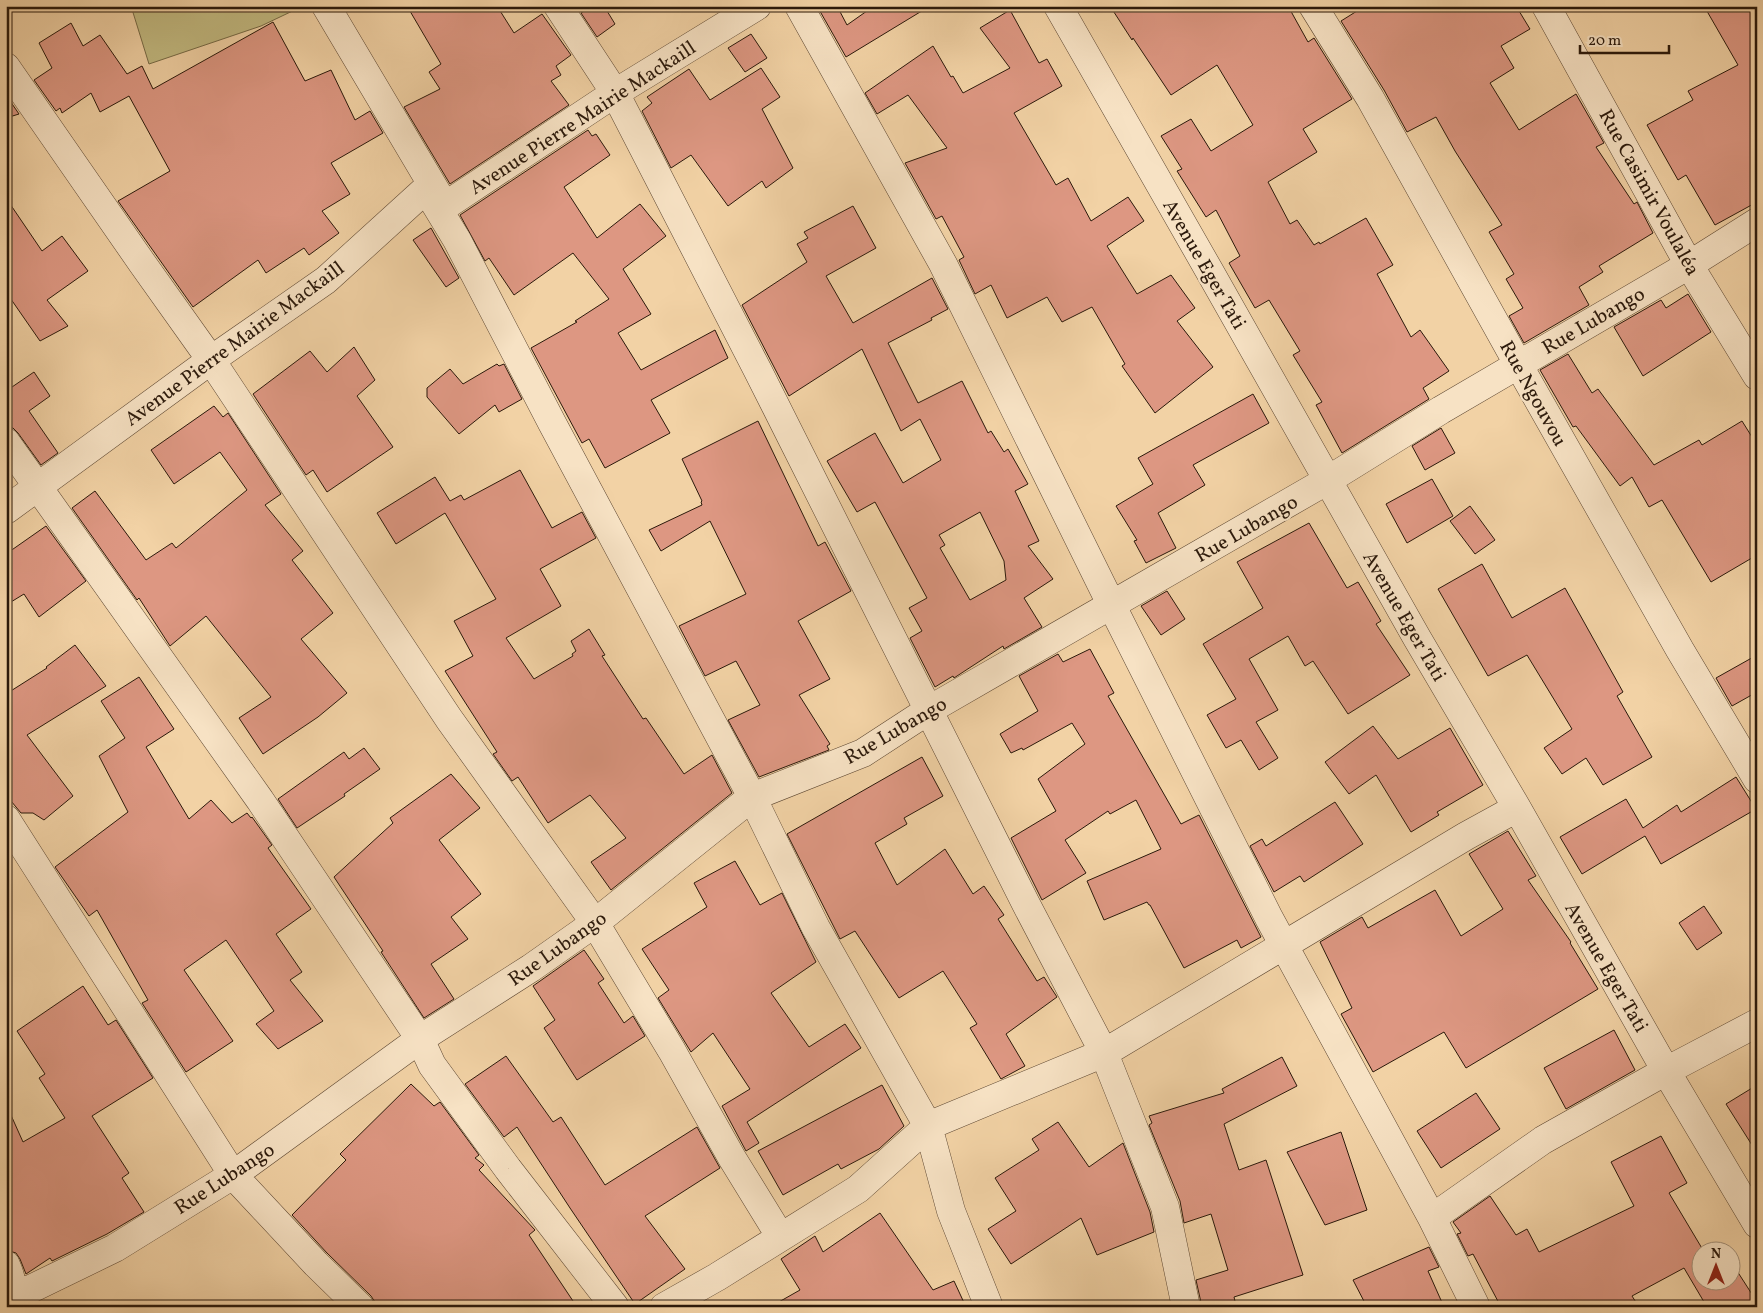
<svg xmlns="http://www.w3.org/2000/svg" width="1763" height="1313" font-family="Vollkorn,serif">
	<rect width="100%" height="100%" fill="#f2d2a5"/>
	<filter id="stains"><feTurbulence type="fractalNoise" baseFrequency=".004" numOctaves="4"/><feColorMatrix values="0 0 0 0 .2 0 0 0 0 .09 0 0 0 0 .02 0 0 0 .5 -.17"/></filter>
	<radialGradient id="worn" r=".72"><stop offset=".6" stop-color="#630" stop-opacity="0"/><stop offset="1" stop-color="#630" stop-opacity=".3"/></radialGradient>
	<path fill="#c2ba81" stroke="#766a46" d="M131 6H303L261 26 149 64Z"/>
	<path fill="#dd9782" stroke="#2b190b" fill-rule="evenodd" d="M407 6H497L514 33 542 14 571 55 556 66 561 75 551 81 569 105 450 184 404 107 440 89 429 72 441 64Z
		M593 6H604L615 24 597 37 581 13Z
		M817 6H837L847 25 874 6H930L846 57Z
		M1110 6H1288L1308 42 1314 38 1352 99 1303 129 1317 152 1268 182 1290 224 1297 220 1314 245 1319 242 1320 244 1366 218 1393 265 1377 274 1411 337 1420 330 1449 371 1423 388 1429 399 1342 453 1316 405 1322 402 1293 355 1300 351 1269 300 1255 308 1229 263 1240 256 1216 210 1206 217 1177 171 1182 169 1161 136 1191 119 1211 151 1253 125 1217 65 1171 95 1133 38 1132 40Z
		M1365 6H1516L1530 29 1501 46 1514 68 1490 83 1519 130 1576 94 1604 143 1596 147 1634 204 1637 202 1653 233 1599 266 1603 272 1579 287 1589 305 1524 343 1509 316 1523 308 1506 279 1514 274 1489 232 1502 225 1455 151 1436 117 1407 132 1384 90 1341 21Z
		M1704 6H1757V202L1715 225 1686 175 1678 180 1647 125 1693 100 1688 91 1738 65Z
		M1010 10 1039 63 1047 59 1062 86 1014 113 1056 185 1068 178 1091 221 1128 197 1144 221 1107 246 1137 294 1171 275 1195 308 1177 321 1213 367 1155 413 1122 366 1125 364 1092 307 1062 322 1047 297 1007 318 991 285 975 294 959 260 964 257 942 216 936 219 905 163 947 148 908 95 877 114 865 93 933 46 951 77 953 76 963 93 1010 68 980 28Z
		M273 22 305 81 331 70 355 120 370 111 383 133 331 163 350 194 322 211 339 233 309 255 304 248 266 273 258 260 193 307 118 201 170 171 129 96 100 112 91 93 62 113 60 108 56 111 34 80 52 68 39 43 71 23 83 46 100 35 127 74 142 66 153 89Z
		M751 34 767 58 745 72 728 48Z
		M761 68 780 97 762 109 793 168 766 188 762 181 728 206 691 155 671 168 642 111 652 103 647 97 689 69 710 100Z
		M8 98 19 114 6 118V99Z
		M588 130 592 136 596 134 610 155 564 187 597 238 640 204 666 236 623 269 651 314 618 333 641 370 715 330 728 358 651 400 670 433 605 468 589 439 582 443 531 348 577 322 575 321 609 299 573 253 514 295 489 258 485 261 460 215Z
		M6 198 42 251 62 236 88 271 47 300 68 326 40 341 6 292Z
		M853 206 876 248 826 276 853 323 932 278 948 309 931 318 932 320 888 343 918 403 962 381 988 433 991 431 1004 452 1008 449 1028 484 1015 491 1039 541 1028 546 1053 579 1024 598 1042 627 1004 649 1003 646 957 676 954 678 953 676 935 687 910 638 922 631 909 608 927 598 875 502 857 512 827 461 875 433 903 483 941 460 920 419 901 431 862 349 789 396 742 305 807 262 797 244 808 238 804 232ZM980 512 1004 561 1006 580 970 600 940 548 945 545 939 535Z
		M431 228 459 278 446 287 413 240Z
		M1688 294 1711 332 1643 376 1614 327 1661 300 1666 308Z
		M354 347 375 380 357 396 393 447 327 492 313 470 306 475 253 394 310 351 327 372Z
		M1568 354 1592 393 1598 389 1654 465 1699 440 1702 445 1742 421 1757 445V555L1711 582 1662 500 1649 507 1632 477 1620 486 1576 426 1573 427 1540 370Z
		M497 364 499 366 504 364 522 399 499 412 495 405 459 434 427 397V388L450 369 463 384Z
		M34 372 50 396 29 411 58 453 41 465 18 433 13 428 6 427V378L12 387Z
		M1253 394 1269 423 1193 465 1205 485 1158 513 1176 548 1146 563 1134 541 1137 540 1116 506 1153 484 1138 458Z
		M214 406 223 417 228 413 281 494 265 505 303 551 292 560 333 613 301 639 347 693 318 717 263 754 239 718 271 697 206 616 170 646 139 598 137 600 72 508 95 491 146 560 172 543 176 548 247 490 220 452 174 484 151 450Z
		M758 421 818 546 825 542 851 591 798 621 830 679 799 695 830 744 827 746 829 750 759 777 728 720 760 705 736 661 705 676 679 626 746 594 710 521 661 551 649 530 702 505 701 502 702 501 682 459Z
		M1441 428 1455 453 1425 470 1412 446Z
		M520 470 552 528 582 512 596 538 540 569 561 606 506 638 534 679 573 656 572 654 576 651 571 641 589 629 605 655 602 656 643 719 646 718 684 774 712 755 732 793 611 890 591 862 626 838 590 795 548 823 518 777 512 781 493 754 497 752 445 671 473 656 454 621 496 599 445 513 396 544 377 513 435 477 450 501 461 495 464 500Z
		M1432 479 1453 516 1407 543 1386 504Z
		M1470 506 1495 540 1475 554 1450 521Z
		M1309 523 1347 588 1358 582 1381 621 1376 624 1410 675 1348 714 1313 661 1305 666 1288 636 1249 659 1278 710 1256 722 1278 758 1259 770 1241 740 1226 748 1207 715 1236 699 1203 644 1263 608 1237 562Z
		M46 526 86 581 39 617 24 594 6 605V554Z
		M1482 564 1512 618 1565 588 1623 692 1617 696 1652 757 1603 785 1586 758 1562 774 1544 748 1572 729 1527 655 1488 676 1438 589Z
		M1167 591 1185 619 1161 635 1141 606Z
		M75 645 106 686 27 735 73 796 44 820 33 813H21L6 795V694L47 668 46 667Z
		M1090 649 1114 693 1108 696 1181 824 1199 815 1261 937 1241 948 1237 940 1184 968 1150 905H1149L1147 902 1104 920 1087 881 1161 849 1136 800 1110 814 1108 811 1065 840 1086 873 1042 900 1011 838 1056 811 1038 779 1085 744 1072 723 1023 750 1022 748 1011 753 1000 734 1038 711 1019 676 1058 654 1063 662Z
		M1757 655V692L1732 706 1716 678Z
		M139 677 174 729 146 747 189 819 211 800 232 823 247 813 251 818 252 817 272 845 268 848 311 909 276 934 302 972 290 980 323 1021 278 1049 256 1024 274 1011 226 940 184 970 233 1041 186 1072 142 1003 148 1000 97 910 89 916 55 867 128 812 99 756 125 738 101 701Z
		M1373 726 1398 759 1450 728 1483 785 1437 812 1439 815 1411 832 1376 775 1349 794 1325 762Z
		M364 748 380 769 344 794 345 796 297 828 278 799 344 752 349 759Z
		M922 757 943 796 904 818 907 824 875 843 897 885 945 849 973 894 984 886 1004 915 998 919 1037 981 1044 977 1057 997 1006 1034 1025 1066 1001 1079 970 1028 977 1024 943 971 899 998 855 931 840 939 787 834Z
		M451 774 480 808 439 840 481 894 451 917 468 939 431 964 454 999 424 1018 381 952 383 951 334 877 393 823 390 818Z
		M1736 777 1756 809 1661 864 1645 836 1582 874 1560 837 1626 799 1643 828 1677 805 1681 812Z
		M1335 802 1363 844 1304 882 1300 876 1274 892 1250 846 1262 839 1266 846Z
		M1508 831 1536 876 1528 880 1571 942 1570 943 1598 989 1466 1068 1444 1032 1373 1072 1341 1014 1352 1008 1320 942 1362 917 1368 928 1435 890 1461 936 1503 909 1469 854Z
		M735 861 760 905 782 893 816 962 771 993 809 1047 845 1024 861 1048 747 1122 759 1143 746 1151 722 1106 750 1089 713 1033 691 1052 658 998 669 990 642 949 707 907 694 883Z
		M1704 906 1722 933 1697 950 1679 923Z
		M584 950 604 979 598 983 624 1023 633 1016 645 1036 577 1080 544 1028 555 1020 533 986Z
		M83 986 108 1025 116 1020 153 1078 92 1116 129 1173 122 1178 144 1212 107 1234 52 1261 50 1258 26 1274 20 1259 16 1253 6 1250V1104L23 1142 65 1118 39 1078 45 1074 17 1031Z
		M1614 1030 1635 1070 1566 1109 1544 1068Z
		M506 1056 553 1122 561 1117 605 1185 697 1127 720 1168 645 1216 685 1269 635 1304 570 1208 517 1127 504 1137 465 1084Z
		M1282 1057 1297 1086 1224 1124 1239 1170 1266 1160 1303 1275 1234 1297 1235 1301 1216 1307H1202L1196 1280 1228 1270 1211 1214 1184 1223 1180 1201 1149 1125 1152 1123 1149 1116 1224 1093 1222 1089Z
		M411 1084 434 1106 440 1102 479 1155 475 1158 484 1165 479 1170 535 1230 529 1235 577 1307H375V1302L371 1296 327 1253 292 1215 346 1160 340 1154Z
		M882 1085 904 1126 879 1149 841 1169 838 1164 783 1195 758 1151Z
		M1757 1085V1153L1726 1104Z
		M1476 1093 1500 1129 1441 1168 1417 1131Z
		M1058 1122 1089 1167 1123 1143 1150 1212 1154 1232 1097 1255 1081 1218 1011 1264 988 1229 1016 1211 995 1178 1039 1150 1032 1139Z
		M1341 1132 1367 1210 1325 1225 1287 1152Z
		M1661 1136 1687 1183 1669 1193 1703 1250H1700V1280H1730V1260L1757 1302V1307H1707L1684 1268 1632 1296 1639 1307H1501L1473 1254 1468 1256 1457 1234 1461 1233 1453 1222 1490 1196 1516 1235 1527 1229 1539 1252 1634 1206 1611 1162Z
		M880 1213 933 1290 954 1281 966 1307H770L800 1290 781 1259 815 1236 823 1252Z
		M1429 1247 1439 1267 1428 1271 1444 1307H1367L1353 1280Z"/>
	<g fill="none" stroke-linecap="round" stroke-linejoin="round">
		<defs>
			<path id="street" d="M326 6 443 203
				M558 6 615 93 758 371 1026 904 1104 1053 1165 1207 1186 1307
				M799 6 943 264 1112 606 1269 918 1432 1218 1476 1307
				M1058 6 1210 272 1417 638 1517 808 1666 1071 1757 1224
				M1313 6 1370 98 1518 364 1680 650 1757 779
				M1546 6 1689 265 1757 376
				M6 67 142 263 211 360 449 719 595 923 672 1051 732 1158 780 1236
				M426 189 457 240 552 423 752 797 816 928 928 1126 951 1211 989 1307
				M6 442 260 800 420 1039 432 1065 508 1169 615 1307
				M6 510 211 360 326 280 426 189 445 206 615 93 757 6
				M6 819 233 1175 316 1264 360 1307
				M1432 1218 1543 1140 1666 1071 1757 1023
				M6 1265C12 1278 14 1293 14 1307
				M6 1301 115 1248 233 1175 420 1039 531 968 595 923 752 797 863 753 929 710 1328 480 1441 410 1689 265 1757 222
				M664 1307 717 1277 858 1189 928 1126 1104 1053 1466 836 1517 808"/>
		</defs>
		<use href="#street" stroke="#5d4732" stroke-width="29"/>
		<use href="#street" stroke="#f7e2c4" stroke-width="28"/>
	</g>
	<g text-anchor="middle" stroke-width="4.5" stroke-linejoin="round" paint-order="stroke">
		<g font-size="20" fill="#2b190b" stroke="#f7e2c4">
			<text transform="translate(582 117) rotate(-33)" y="7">Avenue Pierre Mairie Mackaill</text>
			<text transform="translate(1650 192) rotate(61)" y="7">Rue Casimir Voulaléa</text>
			<text transform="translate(1205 264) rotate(60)" y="7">Avenue Eger Tati</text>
			<text transform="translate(1593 320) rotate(-30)" y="7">Rue Lubango</text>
			<text transform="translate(234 343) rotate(-36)" y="7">Avenue Pierre Mairie Mackaill</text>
			<text transform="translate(1534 393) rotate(61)" y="7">Rue Ngouvou</text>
			<text transform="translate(1246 528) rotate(-30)" y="7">Rue Lubango</text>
			<text transform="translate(1405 616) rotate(60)" y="7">Avenue Eger Tati</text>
			<text transform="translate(895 730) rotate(-30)" y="7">Rue Lubango</text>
			<text transform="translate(557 948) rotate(-35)" y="7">Rue Lubango</text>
			<text transform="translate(1607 967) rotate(60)" y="7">Avenue Eger Tati</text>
			<text transform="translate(224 1178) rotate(-33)" y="7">Rue Lubango</text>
		</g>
	</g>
	<rect width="1763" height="1313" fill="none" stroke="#f2d2a5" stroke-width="25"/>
	<rect x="8" y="8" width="1748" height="1298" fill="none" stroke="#2b190b" stroke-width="2.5"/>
	<rect x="12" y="12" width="1738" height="1288" fill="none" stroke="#2b190b"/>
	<g transform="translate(1716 1266)"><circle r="24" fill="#f7e2c4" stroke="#a5927a"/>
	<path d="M0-4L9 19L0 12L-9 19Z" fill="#8f2418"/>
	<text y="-8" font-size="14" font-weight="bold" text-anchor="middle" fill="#2b190b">N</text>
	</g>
	<path d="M1580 45v8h89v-8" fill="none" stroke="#2b190b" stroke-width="2.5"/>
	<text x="1588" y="45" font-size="15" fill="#2b190b" stroke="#f7e2c4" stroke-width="4" paint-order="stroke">20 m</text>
	<rect width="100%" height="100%" filter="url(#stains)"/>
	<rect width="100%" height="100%" fill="url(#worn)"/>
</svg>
